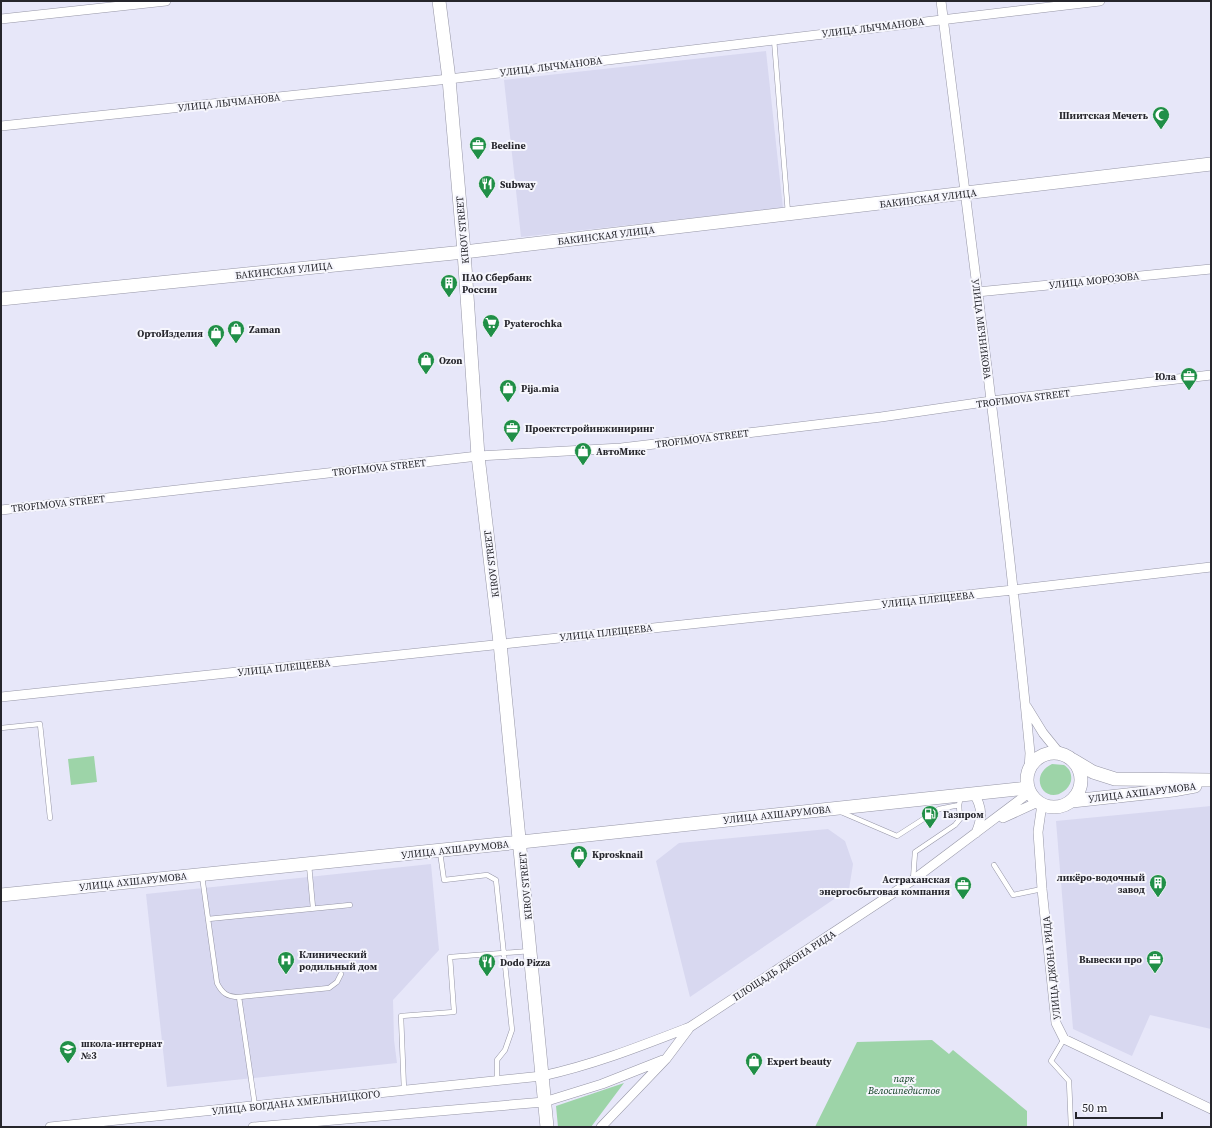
<svg xmlns="http://www.w3.org/2000/svg" width="1212" height="1128" font-family="'Source Serif 4',serif">
	<rect width="100%" height="100%" fill="#e7e7f9"/>
	<path fill="#d8d8f0" d="M766 51 783 208 521 237 504 80Z
		M1211 806V1029L1150 1015 1132 1056 1073 1029 1056 821Z
		M828 829 845 841 853 864 849 889 690 997 656 861 679 843Z
		M431 864 439 950 393 1000 394 1040 397 1063 167 1087 146 894Z"/>
	<path fill="#9dd4a8" d="M94 756 97 782 71 785 68 759Z
		M1052 764 1064 765C1070 769 1072 774 1071 781 1070 785 1067 789 1064 791 1045 806 1027 776 1052 764Z
		M932 1040 949 1054 953 1050 1027 1111V1127H815L857 1042Z
		M624 1083 591 1127H558L556 1106Z"/>
	<g fill="none" stroke-linecap="round" stroke-linejoin="round">
		<defs>
			<path id="lane" d="M774 39 788 213
				M1 728 40 724 50 818
				M841 812 897 836 939 809 959 805 961 796
				M440 852 444 880 487 875 496 880 512 1030 505 1050 497 1060V1081
				M309 865 313 908
				M994 865 1013 895 1042 889
				M202 876 217 983C222 993 227 997 239 997L329 988 337 982 341 974
				M913 880 915 852 955 825 960 819 959 805
				M208 919 350 905
				M239 997 255 1106
				M1064 1039 1051 1061 1069 1081 1071 1127
				M404 1090 401 1016 454 1012 450 957 530 951"/>
			<path id="street" d="M941 1C972 251 1006 501 1030 753L1029 770
				M1 19 166 1
				M1 126 449 79 1100 1
				M977 292 1211 269
				M1 510 478 456 621 448 881 417 991 401 1211 375
				M1 697 1013 590 1211 567
				M1027 707 1043 733 1060 754
				M974 794C983 808 982 819 976 833
				M1042 804 1038 832 1042 889 1056 1023 1064 1039 1211 1109
				M1003 818 1038 802
				M50 1127 542 1076C593 1065 641 1046 690 1027
				M253 1127 544 1102 602 1084 663 1060
				M601 1127 666 1059 690 1027 913 880 1030 792"/>
			<path id="secondary" d="M439 1 449 79 464 252 478 456 500 643 547 1127
				M1 299 464 252 1211 164
				M1027 780a27 27 0 1 1 54 0a27 27 0 1 1-54 0Z
				M1073 760 1093 772 1115 779 1211 780
				M1072 801 1173 790 1195 786
				M1 895 521 842 1028 788"/>
		</defs>
		<use href="#lane" stroke="#9696a6" stroke-width="5.5"/>
		<use href="#street" stroke="#9696a6" stroke-width="10"/>
		<use href="#secondary" stroke="#9696a6" stroke-width="14"/>
		<use href="#lane" stroke="#fff" stroke-width="4.5"/>
		<use href="#street" stroke="#fff" stroke-width="9"/>
		<use href="#secondary" stroke="#fff" stroke-width="13"/>
	</g>
	<defs>
		<symbol id="mosque-pin" viewBox="-11 -11 22 30"><path d="M0 17L-7.5 6A9.5 9.5 0 1 1 7.5 6Z" fill="#208f47" stroke="#f6f6fd"/><path d="M3.5-4.9A6 6 0 1 0 3.5 4.9A5 5 0 1 1 3.5-4.9Z" fill="#fff"/></symbol>
		<symbol id="office-pin" viewBox="-11 -11 22 30"><path d="M0 17L-7.5 6A9.5 9.5 0 1 1 7.5 6Z" fill="#208f47" stroke="#f6f6fd"/><path d="M-6-3h4V-5.5h4V-3h4V5H-6ZM-1-4.5V-3h2v-1.5ZM-6 0V1H6V0Z" fill="#fff"/></symbol>
		<symbol id="restaurant-pin" viewBox="-11 -11 22 30"><path d="M0 17L-7.5 6A9.5 9.5 0 1 1 7.5 6Z" fill="#208f47" stroke="#f6f6fd"/><path d="M-5-6h1v4h1v-4h1v4h1v-4h1v5L-1.5 .5V6h-2V.5L-5-1ZM5-6V6H3V1.5H1.5Q1.5-4 5-6Z" fill="#fff"/></symbol>
		<symbol id="building-pin" viewBox="-11 -11 22 30"><path d="M0 17L-7.5 6A9.5 9.5 0 1 1 7.5 6Z" fill="#208f47" stroke="#f6f6fd"/><path d="M-4-6H4V6H1V3H-1V6H-4ZM-2.5-4.3h1.7v1.8h-1.7ZM.8-4.3h1.7v1.8H.8ZM-2.5-1h1.7V.8h-1.7ZM.8-1h1.7V.8H.8Z" fill="#fff"/></symbol>
		<symbol id="supermarket-pin" viewBox="-11 -11 22 30"><path d="M0 17L-7.5 6A9.5 9.5 0 1 1 7.5 6Z" fill="#208f47" stroke="#f6f6fd"/><path d="M-6-5.5h2.5l.6 2H6L4.5 2H-2.5L-4.4-4H-6ZM-1.5 3.2a1.3 1.3 0 1 0 .1 0ZM3 3.2a1.3 1.3 0 1 0 .1 0Z" fill="#fff"/></symbol>
		<symbol id="shop-pin" viewBox="-11 -11 22 30"><path d="M0 17L-7.5 6A9.5 9.5 0 1 1 7.5 6Z" fill="#208f47" stroke="#f6f6fd"/><path d="M-5-2.5h2.3a2.7 3.5 0 0 1 5.4 0H5L5.5 6h-11ZM-1.5-2.5h3a1.5 2.3 0 0 0-3 0Z" fill="#fff"/></symbol>
		<symbol id="fuel-pin" viewBox="-11 -11 22 30"><path d="M0 17L-7.5 6A9.5 9.5 0 1 1 7.5 6Z" fill="#208f47" stroke="#f6f6fd"/><path d="M-5.5-6h7V0h2V4h1.3V-2.5L3-4.5l.8-.8L6-3V5H2.5V1h-1V6h-7ZM-4.2-4.7v3.2H.2V-4.7Z" fill="#fff"/></symbol>
		<symbol id="hospital-pin" viewBox="-11 -11 22 30"><path d="M0 17L-7.5 6A9.5 9.5 0 1 1 7.5 6Z" fill="#208f47" stroke="#f6f6fd"/><path d="M-5-5h3v3.5h4V-5h3V5h-3V1.5h-4V5h-3Z" fill="#fff"/></symbol>
		<symbol id="school-pin" viewBox="-11 -11 22 30"><path d="M0 17L-7.5 6A9.5 9.5 0 1 1 7.5 6Z" fill="#208f47" stroke="#f6f6fd"/><path d="M0-5L7-2L0 1L-7-2ZM-4 1L0 2.5L4 1V4Q0 6-4 4Z" fill="#fff"/></symbol>
	</defs>
	<g fill-rule="evenodd">
		<use href="#mosque-pin" x="1151" y="105" width="20" height="27"/>
		<use href="#office-pin" x="468" y="135" width="20" height="27"/>
		<use href="#restaurant-pin" x="477" y="174" width="20" height="27"/>
		<use href="#building-pin" x="439" y="273" width="20" height="27"/>
		<use href="#supermarket-pin" x="481" y="313" width="20" height="27"/>
		<use href="#shop-pin" x="226" y="319" width="20" height="27"/>
		<use href="#shop-pin" x="206" y="323" width="20" height="27"/>
		<use href="#shop-pin" x="416" y="350" width="20" height="27"/>
		<use href="#office-pin" x="1179" y="366" width="20" height="27"/>
		<use href="#shop-pin" x="498" y="378" width="20" height="27"/>
		<use href="#office-pin" x="502" y="418" width="20" height="27"/>
		<use href="#shop-pin" x="573" y="441" width="20" height="27"/>
		<use href="#fuel-pin" x="920" y="804" width="20" height="27"/>
		<use href="#shop-pin" x="569" y="844" width="20" height="27"/>
		<use href="#building-pin" x="1148" y="873" width="20" height="27"/>
		<use href="#office-pin" x="953" y="875" width="20" height="27"/>
		<use href="#office-pin" x="1145" y="949" width="20" height="27"/>
		<use href="#hospital-pin" x="276" y="950" width="20" height="27"/>
		<use href="#restaurant-pin" x="477" y="952" width="20" height="27"/>
		<use href="#school-pin" x="58" y="1039" width="20" height="27"/>
		<use href="#shop-pin" x="744" y="1051" width="20" height="27"/>
	</g>
	<g text-anchor="middle" stroke-width="4" stroke-linejoin="round" paint-order="stroke">
		<g font-size="10" fill="#26262c" stroke="#f6f6fd">
			<text transform="translate(873 27) rotate(-7)" y="4">УЛИЦА ЛЫЧМАНОВА</text>
			<text transform="translate(551 66) rotate(-7)" y="4">УЛИЦА ЛЫЧМАНОВА</text>
			<text transform="translate(229 102) rotate(-6)" y="4">УЛИЦА ЛЫЧМАНОВА</text>
			<text transform="translate(928 198) rotate(-7)" y="4">БАКИНСКАЯ УЛИЦА</text>
			<text transform="translate(462 230) rotate(-95)" y="4">KIROV STREET</text>
			<text transform="translate(606 235) rotate(-7)" y="4">БАКИНСКАЯ УЛИЦА</text>
			<text transform="translate(284 270) rotate(-6)" y="4">БАКИНСКАЯ УЛИЦА</text>
			<text transform="translate(1094 280) rotate(-6)" y="4">УЛИЦА МОРОЗОВА</text>
			<text transform="translate(982 329) rotate(83)" y="4">УЛИЦА МЕЧНИКОВА</text>
			<text transform="translate(1023 398) rotate(-7)" y="4">TROFIMOVA STREET</text>
			<text transform="translate(702 438) rotate(-7)" y="4">TROFIMOVA STREET</text>
			<text transform="translate(379 467) rotate(-6)" y="4">TROFIMOVA STREET</text>
			<text transform="translate(58 503) rotate(-6)" y="4">TROFIMOVA STREET</text>
			<text transform="translate(491 564) rotate(-97)" y="4">KIROV STREET</text>
			<text transform="translate(928 599) rotate(-6)" y="4">УЛИЦА ПЛЕЩЕЕВА</text>
			<text transform="translate(606 632) rotate(-6)" y="4">УЛИЦА ПЛЕЩЕЕВА</text>
			<text transform="translate(284 667) rotate(-6)" y="4">УЛИЦА ПЛЕЩЕЕВА</text>
			<text transform="translate(1142 792) rotate(-7)" y="4">УЛИЦА АХШАРУМОВА</text>
			<text transform="translate(777 814) rotate(-6)" y="4">УЛИЦА АХШАРУМОВА</text>
			<text transform="translate(455 849) rotate(-6)" y="4">УЛИЦА АХШАРУМОВА</text>
			<text transform="translate(133 881) rotate(-6)" y="4">УЛИЦА АХШАРУМОВА</text>
			<text transform="translate(525 886) rotate(-95)" y="4">KIROV STREET</text>
			<text transform="translate(784 965) rotate(-33)" y="4">ПЛОЩАДЬ ДЖОНА РИДА</text>
			<text transform="translate(1051 968) rotate(-96)" y="4">УЛИЦА ДЖОНА РИДА</text>
			<text transform="translate(296 1102) rotate(-6)" y="4">УЛИЦА БОГДАНА ХМЕЛЬНИЦКОГО</text>
		</g>
		<g font-size="10" font-weight="bold" fill="#26262c" stroke="#f6f6fd" text-anchor="start">
			<text x="1148" y="119" text-anchor="end">Шиитская Мечеть</text>
			<text x="491" y="149">Beeline</text>
			<text x="500" y="188">Subway</text>
			<text x="462" y="281">ПАО Сбербанк<tspan x="462" dy="12">России</tspan></text>
			<text x="504" y="327">Pyaterochka</text>
			<text x="249" y="333">Zaman</text>
			<text x="203" y="337" text-anchor="end">ОртоИзделия</text>
			<text x="439" y="364">Ozon</text>
			<text x="1176" y="380" text-anchor="end">Юла</text>
			<text x="521" y="392">Pija.mia</text>
			<text x="525" y="432">Проектстройинжиниринг</text>
			<text x="596" y="455">АвтоМикс</text>
			<text x="943" y="818">Газпром</text>
			<text x="592" y="858">Kprosknail</text>
			<text x="1145" y="881" text-anchor="end">ликёро-водочный<tspan x="1145" dy="12">завод</tspan></text>
			<text x="950" y="883" text-anchor="end">Астраханская<tspan x="950" dy="12">энергосбытовая компания</tspan></text>
			<text x="299" y="958">Клинический<tspan x="299" dy="12">родильный дом</tspan></text>
			<text x="1142" y="963" text-anchor="end">Вывески про</text>
			<text x="500" y="966">Dodo Pizza</text>
			<text x="81" y="1047">школа-интернат<tspan x="81" dy="12">№3</tspan></text>
			<text x="767" y="1065">Expert beauty</text>
		</g>
		<g font-size="10" font-style="italic" fill="#033516" stroke="#f6f6fd">
			<text x="904" y="1082">парк<tspan x="904" dy="12">Велосипедистов</tspan></text>
		</g>
	</g>
	<rect width="1212" height="1128" fill="none" stroke="#26262c" stroke-width="4"/>
	<path d="M1076 1112v6h86v-6" fill="none" stroke="#26262c" stroke-width="2"/>
	<text x="1082" y="1112" font-size="12" fill="#26262c" stroke="#f6f6fd" stroke-width="3" paint-order="stroke">50 m</text>
</svg>
